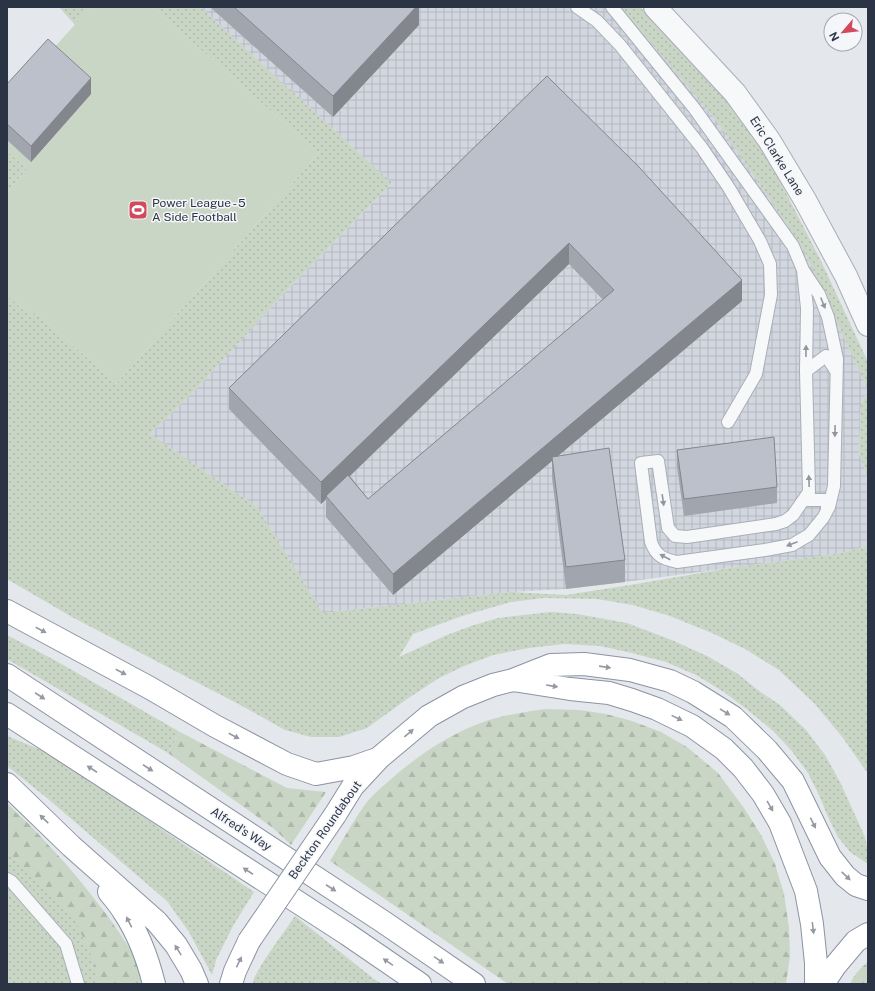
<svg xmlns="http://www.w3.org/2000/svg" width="875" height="991" font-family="'Public Sans',sans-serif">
	<defs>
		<pattern id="industrial-grid" width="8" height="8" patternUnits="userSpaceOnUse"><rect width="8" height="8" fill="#d2d6de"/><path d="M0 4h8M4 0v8" fill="none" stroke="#b4b8c0"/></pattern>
		<pattern id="grass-dots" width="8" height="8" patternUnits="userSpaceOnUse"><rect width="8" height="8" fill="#c9d6c5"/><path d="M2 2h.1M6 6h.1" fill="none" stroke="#adb8ab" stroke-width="1.8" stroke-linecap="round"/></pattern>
		<pattern id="forest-firs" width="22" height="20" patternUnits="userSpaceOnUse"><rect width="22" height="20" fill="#c9d6c5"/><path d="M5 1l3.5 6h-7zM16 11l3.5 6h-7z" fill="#adb8ab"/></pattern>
	</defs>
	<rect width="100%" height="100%" fill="#e4e7ec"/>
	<path fill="url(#industrial-grid)" d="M200 7H621L716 120 804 250 868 390 861 405 859 453 868 479V546L842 553 625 582 566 589 511 592 323 613 257 507 150 434 196 389 289 288 392 183Z"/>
	<path fill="url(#grass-dots)" d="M59 7H91L75 25Z
		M152 7H200L392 183 289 288 196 389 150 434 257 507 323 613 511 592 566 595 630 585 730 568 842 553 868 546V769L866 771 843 738 815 704 779 670 745 649 712 633 670 616 633 605 597 599 544 598 511 602 462 616 413 634 399 657 447 635 471 626 498 618 551 612 577 614 627 623 674 641 709 657 738 674 759 691 780 705 806 730 825 755 840 782 865 837 868 851V864L850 852 838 837 829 819 819 795 808 773 791 750 773 731 749 711 724 692 696 675 666 662 632 653 600 646 564 644 529 648 493 655 464 666 439 678 407 699 367 728 339 737H311L285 730 246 708 72 617 7 579V295L31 317 35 311 116 384 319 153Z
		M621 7H640L733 101 766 154 821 261 868 362V390L804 250 716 120Z
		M7 151 27 169 7 192Z
		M868 391V479L859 453 861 405Z
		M7 635 58 662 180 732 168 753 7 659Z
		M7 736 51 754 254 892 233 926 216 960 212 975 189 932 167 901 47 798 7 766Z
		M7 803C53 848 99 898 132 953 138 963 142 974 146 984H7Z
		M295 916 374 979 363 983 320 980 307 984H253L254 978 265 959Z"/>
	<path fill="url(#forest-firs)" d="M546 709 579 710 606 714 632 721 661 732 687 747 718 773 744 808 761 835 775 864 784 894 789 928 790 956 786 984H508L330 861C341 843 352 823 364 806 371 796 381 788 390 780 417 756 448 735 483 722 503 715 525 712 546 709Z
		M180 732 287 788 326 792 291 845 273 828 168 753Z
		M7 805 30 825 65 863 107 915 131 950 145 984H97L94 962 75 920 7 853Z
		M868 962V984H850C854 975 860 968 868 962Z
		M374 979 382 984H307L320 980 363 983Z"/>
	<path fill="#c9d6c5" d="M91 7H152L319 153 116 384 36 312 31 317 7 295V192L27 169 7 151V85L51 51Z"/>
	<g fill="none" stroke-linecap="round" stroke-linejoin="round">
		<defs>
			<path id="lane" d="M577 7 597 21 620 45 702 148 729 188 760 241 770 264 771 295 756 374 728 422
				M612 7 694 108 793 246 803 270 819 294 828 317 837 359 834 486 829 507 823 518 809 535 792 545 765 550 677 562C663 559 656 556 651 542L641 463 658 461 668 528 675 536 687 537 776 524 785 521 793 515 809 492 806 371 807 308 803 270
				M806 371 826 356 829 360 836 371
				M804 500H828L827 508
				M7 879 12 882 66 944 78 984"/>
			<path id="street" d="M655 7 735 93 769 140 805 200 846 276 868 325"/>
			<path id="highway" d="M7 611 150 688 215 726 287 764 316 774 354 767 377 759
				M7 675 382 921 474 984
				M513 680 551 665 584 664 630 670 670 681 693 692 733 717 767 750 793 781 830 857 845 876 856 885 868 889
				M7 714 347 934 420 984
				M7 784 71 846 157 922 176 945 191 970 197 984
				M335 815 353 786 379 758 429 716 463 697 493 685 513 680 570 689 609 693 632 700 657 709 692 726 724 749 743 768 763 794 780 823 806 891 812 924 816 963V984
				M109 892C114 898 120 905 124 912 138 933 148 960 154 984
				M231 984 235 971 249 941
				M823 984 835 966 856 941 868 934"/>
		</defs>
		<use href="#lane" stroke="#a9aeb7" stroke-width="14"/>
		<use href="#street" stroke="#a9aeb7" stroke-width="24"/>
		<use href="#highway" stroke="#8b94a3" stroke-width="24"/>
		<use href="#lane" stroke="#f7f8fa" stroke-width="12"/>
		<use href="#street" stroke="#f7f8fa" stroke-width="22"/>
		<use href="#highway" stroke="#fff" stroke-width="22"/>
		<defs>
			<path id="highway-bridge" d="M249 941 335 815"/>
		</defs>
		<use href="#highway-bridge" stroke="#8b94a3" stroke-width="24" stroke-linecap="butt"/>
		<use href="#highway-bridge" stroke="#fff" stroke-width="22"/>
	</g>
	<path fill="#a1a5ae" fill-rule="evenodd" d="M210 7H419V25L333 117Z
		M547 76 742 301 558 456 625 560V582L566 589 552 478V461L393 595 326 517V499L321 504 229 409V388ZM569 264 603 300 368 499 350 476Z
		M7 84 91 94 31 162 7 140Z
		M677 450 777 487V503L684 516 677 467Z"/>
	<path fill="#83868d" d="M416 7H419V25L333 117V96Z
		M91 78V94L31 162V146Z
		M569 243V264L327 498 326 496V499L321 504V482Z
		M742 280V301L552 461V457V461L393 595V574Z"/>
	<path fill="#bbc0ca" stroke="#83868d" d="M234 7H416L333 96Z
		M48 39 91 78 31 146 7 124V84Z
		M547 76 639 167 742 280 393 574 326 496 348 475 368 499 614 290 569 243 321 482 229 388Z
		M774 437 777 487 684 499 677 450Z
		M609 448 625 560 566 567 552 457Z"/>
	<defs><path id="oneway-solid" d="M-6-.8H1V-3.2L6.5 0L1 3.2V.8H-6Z"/></defs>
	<g fill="#9196a0">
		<use href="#oneway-solid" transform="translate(823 303) rotate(68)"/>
		<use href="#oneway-solid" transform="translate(806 351) rotate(-89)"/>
		<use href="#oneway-solid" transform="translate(835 431) rotate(91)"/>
		<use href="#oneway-solid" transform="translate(809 481) rotate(-92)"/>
		<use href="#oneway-solid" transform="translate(663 500) rotate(82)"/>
		<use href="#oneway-solid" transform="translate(792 544) rotate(159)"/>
		<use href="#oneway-solid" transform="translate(665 557) rotate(-152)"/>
	</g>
	<g fill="#959aa2">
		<use href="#oneway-solid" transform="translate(41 630) rotate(28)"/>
		<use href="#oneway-solid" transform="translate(605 667) rotate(8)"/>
		<use href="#oneway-solid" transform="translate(121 672) rotate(28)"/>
		<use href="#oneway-solid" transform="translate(552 686) rotate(9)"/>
		<use href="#oneway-solid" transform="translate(40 696) rotate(33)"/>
		<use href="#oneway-solid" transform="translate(725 712) rotate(32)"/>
		<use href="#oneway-solid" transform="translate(677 718) rotate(26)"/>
		<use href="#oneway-solid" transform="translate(409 733) rotate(-40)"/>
		<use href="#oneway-solid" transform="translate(234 736) rotate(28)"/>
		<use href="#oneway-solid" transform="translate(148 768) rotate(33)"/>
		<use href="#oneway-solid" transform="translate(92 769) rotate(-147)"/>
		<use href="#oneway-solid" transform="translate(770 806) rotate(60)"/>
		<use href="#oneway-solid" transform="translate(44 819) rotate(-136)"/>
		<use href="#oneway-solid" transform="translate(813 823) rotate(64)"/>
		<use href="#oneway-solid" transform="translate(248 871) rotate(-147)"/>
		<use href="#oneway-solid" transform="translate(846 876) rotate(43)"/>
		<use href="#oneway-solid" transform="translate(331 888) rotate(33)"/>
		<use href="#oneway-solid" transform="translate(129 922) rotate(-117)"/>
		<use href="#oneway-solid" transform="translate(813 928) rotate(83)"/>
		<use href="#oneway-solid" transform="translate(178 950) rotate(-122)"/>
		<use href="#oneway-solid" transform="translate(439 960) rotate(34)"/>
		<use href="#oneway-solid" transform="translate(239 962) rotate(-64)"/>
		<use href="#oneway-solid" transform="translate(388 962) rotate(-146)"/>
	</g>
	<defs>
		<symbol id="stadium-square" viewBox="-11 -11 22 22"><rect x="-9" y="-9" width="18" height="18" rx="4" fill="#d1495b" stroke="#f4f6f9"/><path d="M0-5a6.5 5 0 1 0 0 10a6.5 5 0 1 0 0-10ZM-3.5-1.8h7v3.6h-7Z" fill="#fff"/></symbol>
	</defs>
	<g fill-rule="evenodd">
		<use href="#stadium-square" x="127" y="199" width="22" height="22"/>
	</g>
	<g text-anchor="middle" stroke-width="3" stroke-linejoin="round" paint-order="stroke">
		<g font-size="12" fill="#2b3445" stroke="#f4f6f9">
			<text transform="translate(777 156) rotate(58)" y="4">Eric Clarke Lane</text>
			<text transform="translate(241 829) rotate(33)" y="4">Alfred's Way</text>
			<text transform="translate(325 830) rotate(-55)" y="4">Beckton Roundabout</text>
		</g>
		<g font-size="12" fill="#2b3445" stroke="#f4f6f9" text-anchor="start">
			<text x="152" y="207">Power League - 5<tspan x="152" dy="14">A Side Football</tspan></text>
		</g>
	</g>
	<rect width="875" height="991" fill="none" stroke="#2b3445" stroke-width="16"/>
	<g transform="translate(843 32) rotate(242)"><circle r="19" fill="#f4f6f9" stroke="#a4a8b1"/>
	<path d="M0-3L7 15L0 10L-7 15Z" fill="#d1495b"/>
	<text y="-6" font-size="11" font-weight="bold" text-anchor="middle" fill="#2b3445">N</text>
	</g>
</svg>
